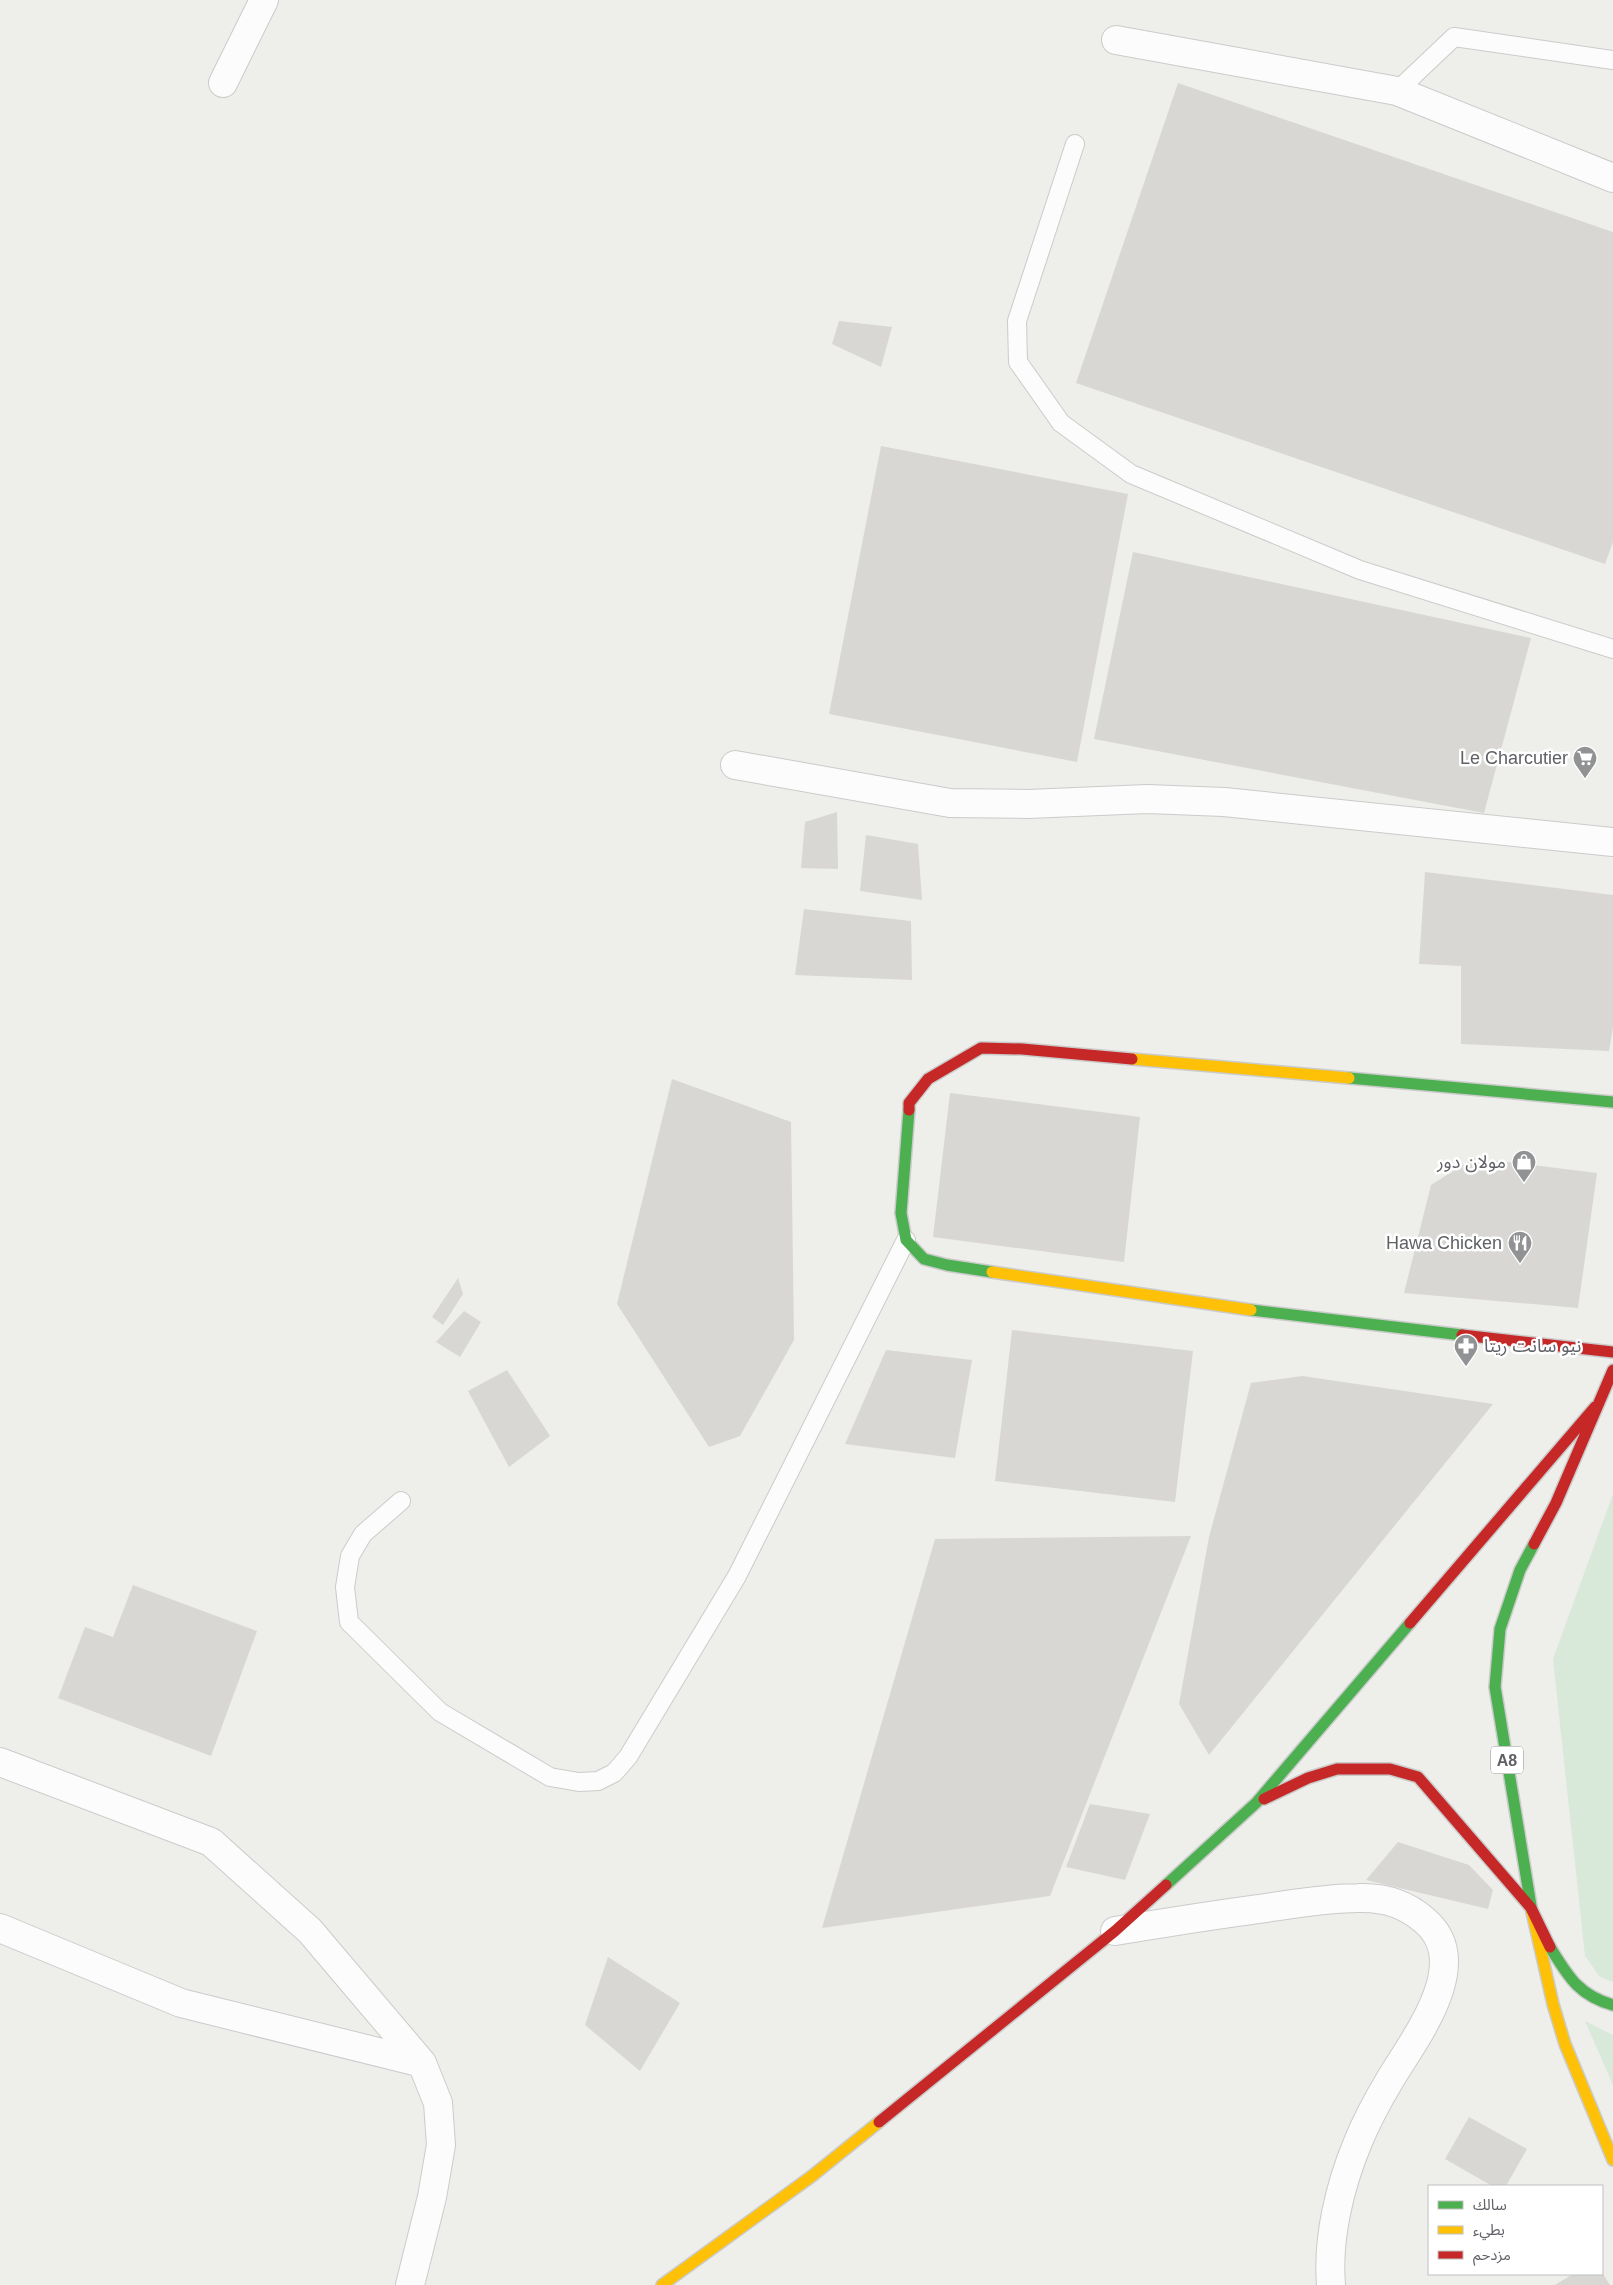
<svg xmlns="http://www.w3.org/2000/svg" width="1613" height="2285" font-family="Arial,'Noto Sans Arabic',sans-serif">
	<rect width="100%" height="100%" fill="#eeeeea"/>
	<path fill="#d8e9da" d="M1613 1494V1982L1600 1977 1585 1956 1553 1659Z
		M1585 2021 1613 2035V2085Z"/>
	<path fill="#d8d7d4" d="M1178 83 1613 232V542L1605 564 1076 383Z
		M839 321 892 327 881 367 832 344Z
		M881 446 1128 494 1077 762 829 714Z
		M1133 552 1531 638 1484 813 1094 739Z
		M837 812 838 869 801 868 805 822Z
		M866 835 918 844 922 900 860 891Z
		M1425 872 1613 895V1027L1609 1051 1461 1044V966L1419 964Z
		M804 909 911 921 912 980 795 975Z
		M672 1079 791 1122 794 1340 740 1436 709 1447 617 1304Z
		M950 1093 1140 1117 1124 1262 933 1237Z
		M1474 1158 1597 1173 1578 1308 1404 1293 1431 1185Z
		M458 1278 463 1294 443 1325 432 1317Z
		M464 1311 481 1322 460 1357 436 1342Z
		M1012 1330 1193 1351 1175 1502 995 1481Z
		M886 1350 972 1360 955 1458 845 1444Z
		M507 1370 550 1436 509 1467 468 1391Z
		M1302 1376 1493 1404 1209 1755 1179 1704 1209 1537 1251 1383Z
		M1191 1536 1050 1896 822 1928 935 1539Z
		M133 1585 257 1631 211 1756 58 1698 85 1627 113 1637Z
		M1090 1804 1150 1814 1125 1880 1066 1867Z
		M1398 1842 1469 1865 1493 1890 1488 1909 1366 1880Z
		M608 1957 680 2003 640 2071 585 2025Z
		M1469 2117 1527 2149 1506 2186H1492L1445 2159Z
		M1573 2274H1603L1610 2285H1555Z"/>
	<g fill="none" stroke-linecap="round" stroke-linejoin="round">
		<defs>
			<path id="lane" d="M1397 91 1454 37 1613 60
				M1075 144 1017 321 1018 362 1061 423 1131 474 1360 570 1613 649
				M401 1501 363 1534 350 1556 345 1587 349 1622 440 1712 550 1777 579 1782 598 1781 614 1773 628 1757 737 1576 906 1240"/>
			<path id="street" d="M1116 40 1397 91 1613 178
				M223 83 264 0
				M735 765 950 803 1028 804 1147 799 1224 802 1613 842
				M0 1762 211 1842 310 1931 422 2063 438 2103 441 2145 432 2197 410 2285
				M0 1928 181 2003 422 2063
				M1115 1931C1168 1922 1220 1914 1272 1907 1300 1903 1330 1898 1358 1898 1383 1897 1406 1904 1424 1920 1475 1962 1415 2038 1391 2078 1379 2098 1367 2120 1358 2142 1340 2185 1327 2238 1331 2285"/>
			<path id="fast" d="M1349 1078 1613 1102
				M909 1110 901 1213 906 1240 924 1259 947 1265 992 1272
				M1251 1310 1462 1335
				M1166 1885 1256 1803 1410 1623
				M1532 1912 1495 1687 1500 1629 1520 1570 1534 1544
				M1550 1947C1568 1976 1578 1995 1613 2005"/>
			<path id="slow" d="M1132 1059 1349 1078
				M992 1272 1251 1310
				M1532 1912 1553 2004 1565 2044 1613 2160
				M662 2285 812 2176 879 2122"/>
			<path id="jam" d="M909 1110V1103L928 1079 981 1048 1022 1049 1132 1059
				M1462 1335 1613 1352
				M1534 1544 1556 1503 1613 1370
				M1410 1623 1595 1407
				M1264 1799 1308 1778 1337 1769H1390L1418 1777 1531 1908 1550 1947
				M879 2122 1115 1931 1166 1885"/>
		</defs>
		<use href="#lane" stroke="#cbcbcc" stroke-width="20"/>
		<use href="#street" stroke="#cbcbcc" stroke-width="30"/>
		<use href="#fast" stroke="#cacbca" stroke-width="14"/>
		<use href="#slow" stroke="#cacbca" stroke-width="14"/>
		<use href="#jam" stroke="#cacbca" stroke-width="14"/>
		<use href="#lane" stroke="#fcfcfc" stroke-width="18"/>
		<use href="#street" stroke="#fcfcfc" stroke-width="28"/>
		<use href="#fast" stroke="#4caf50" stroke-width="11"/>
		<use href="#slow" stroke="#ffc107" stroke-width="11"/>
		<use href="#jam" stroke="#c62828" stroke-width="11"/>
	</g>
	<defs>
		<symbol id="supermarket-pin" viewBox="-11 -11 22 30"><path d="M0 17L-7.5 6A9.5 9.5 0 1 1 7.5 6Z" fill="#919294" stroke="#fff"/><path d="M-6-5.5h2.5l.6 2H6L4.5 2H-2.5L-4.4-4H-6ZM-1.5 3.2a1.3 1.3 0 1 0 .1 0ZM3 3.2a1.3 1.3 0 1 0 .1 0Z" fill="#fff"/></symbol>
		<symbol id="shop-pin" viewBox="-11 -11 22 30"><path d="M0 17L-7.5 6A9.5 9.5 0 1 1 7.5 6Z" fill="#919294" stroke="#fff"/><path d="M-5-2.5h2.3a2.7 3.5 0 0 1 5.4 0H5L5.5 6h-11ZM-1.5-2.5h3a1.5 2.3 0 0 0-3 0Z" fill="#fff"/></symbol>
		<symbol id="restaurant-pin" viewBox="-11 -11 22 30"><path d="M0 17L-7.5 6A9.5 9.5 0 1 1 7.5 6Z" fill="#919294" stroke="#fff"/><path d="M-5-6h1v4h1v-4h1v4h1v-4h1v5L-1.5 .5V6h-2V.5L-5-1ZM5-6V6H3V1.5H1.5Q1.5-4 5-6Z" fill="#fff"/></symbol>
		<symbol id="pharmacy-pin" viewBox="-11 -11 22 30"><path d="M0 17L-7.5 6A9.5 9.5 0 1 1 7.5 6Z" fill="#919294" stroke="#fff"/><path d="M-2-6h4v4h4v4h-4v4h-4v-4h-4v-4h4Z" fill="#fff"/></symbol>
	</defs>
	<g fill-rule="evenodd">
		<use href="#supermarket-pin" x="1571" y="744" width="28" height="38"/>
		<use href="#shop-pin" x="1510" y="1148" width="28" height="38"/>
		<use href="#restaurant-pin" x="1506" y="1229" width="28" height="38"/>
		<use href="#pharmacy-pin" x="1452" y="1332" width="28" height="38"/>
	</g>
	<g text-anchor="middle" stroke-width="5" stroke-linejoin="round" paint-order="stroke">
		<rect fill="#fff" stroke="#8f9094" stroke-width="1" x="1491" y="1746.5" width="32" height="27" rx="4"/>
		<g font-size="16" font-weight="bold" fill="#5f6166">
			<text x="1507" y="1766">A8</text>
		</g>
		<g font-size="18" fill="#5f6166" stroke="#fff" text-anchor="end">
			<text x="1568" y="764">Le Charcutier</text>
			<text x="1506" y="1168">مولان دور</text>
			<text x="1502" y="1249">Hawa Chicken</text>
			<text x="1484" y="1352" text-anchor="start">نيو سانت ريتا</text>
		</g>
	</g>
	<rect x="1428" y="2185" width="175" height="90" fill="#ffffff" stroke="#bfc0c2"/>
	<rect x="1438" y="2201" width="25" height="8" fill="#4caf50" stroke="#bfc0c2"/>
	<text x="1473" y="2210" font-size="15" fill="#5f6166">سالك</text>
	<rect x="1438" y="2226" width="25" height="8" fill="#ffc107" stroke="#bfc0c2"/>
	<text x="1473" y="2235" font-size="15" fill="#5f6166">بطيء</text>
	<rect x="1438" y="2251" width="25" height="8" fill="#c62828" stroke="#bfc0c2"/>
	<text x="1473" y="2260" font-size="15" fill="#5f6166">مزدحم</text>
</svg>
